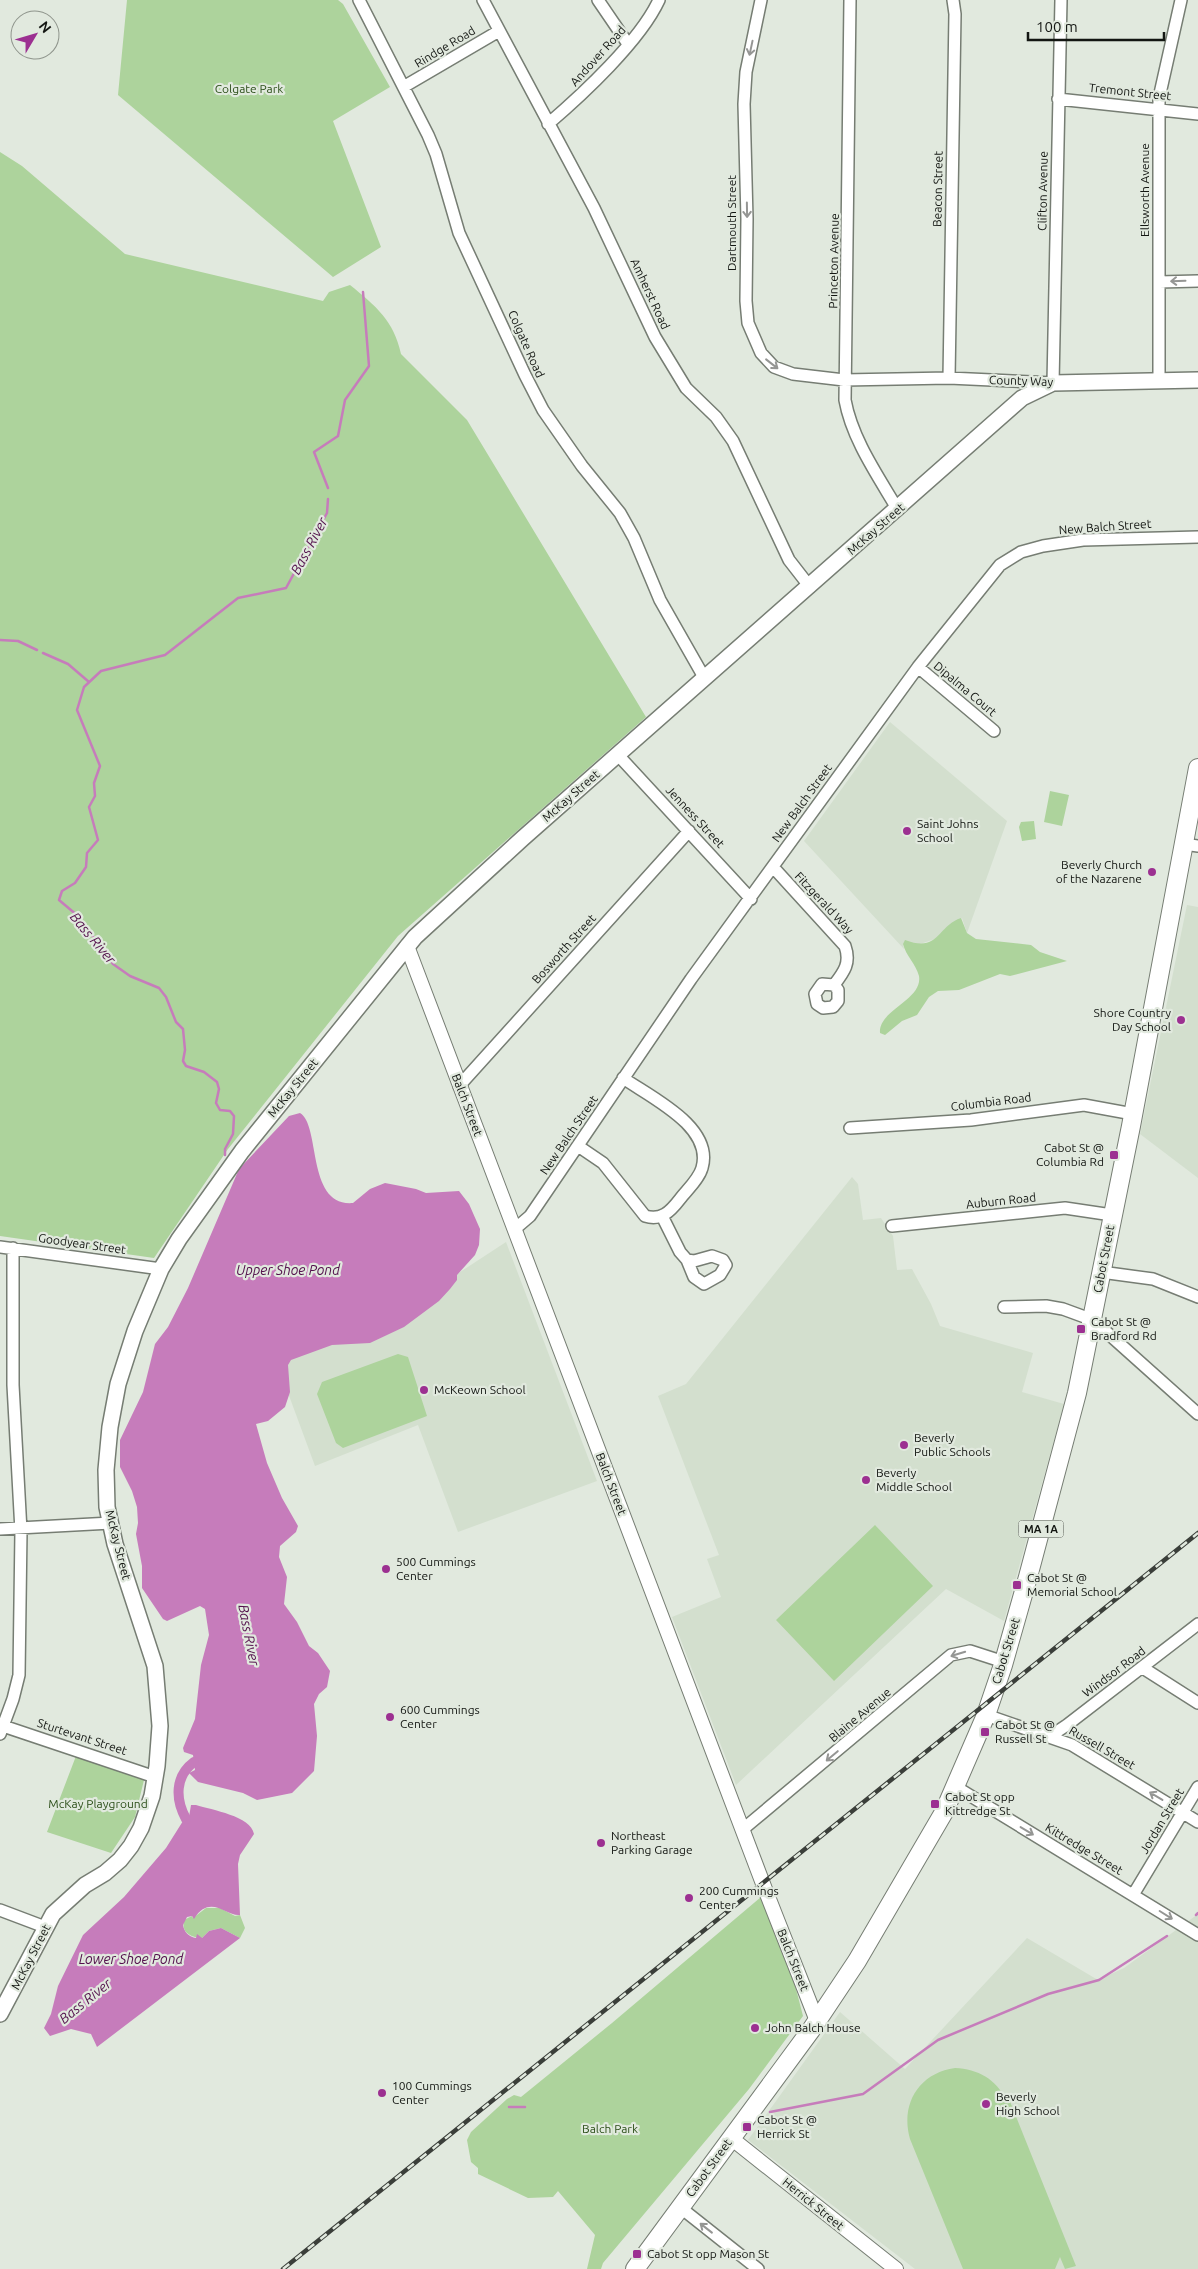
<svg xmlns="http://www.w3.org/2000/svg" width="1198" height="2269" font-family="Ubuntu,sans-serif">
	<rect width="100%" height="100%" fill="#e1e9de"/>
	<path fill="#d3dfce" d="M890 722 1007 821 967 933 962 918 944 930 938 938 920 944H903L904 949 804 841Z
		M1187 905 1198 907V1178L1140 1134Z
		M852 1177 858 1184 863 1220 881 1218 893 1236 897 1270 912 1269 931 1304 940 1326 1033 1353 1022 1392 1064 1404 1004 1621 946 1589 736 1785 672 1617 721 1597 707 1559 719 1555 658 1396 686 1384Z
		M506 1242 597 1481 458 1532 418 1425 315 1466 274 1355 393 1316Z
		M1198 1914V2269H915L748 2140 840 2012 905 2069 1027 1938 1098 1980 1124 1968Z"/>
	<path fill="#add39c" d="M127 0H338L343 4 390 87 333 121 381 247 333 277 118 95Z
		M0 152 22 166 125 254 323 301 329 292 350 285C376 306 394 321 401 354L467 420 646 717 398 936 228 1149 154 1258 0 1236Z
		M1050 791 1069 795 1062 826 1044 822Z
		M1034 821 1036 839 1022 841 1019 827 1021 822Z
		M961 918 967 933 976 939 1031 945 1040 952 1067 961 1010 976 1000 974 959 990 938 991 929 997 917 1015 902 1021 885 1035 880 1033C878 1010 923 1000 919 976 916 964 906 956 903 944L905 940C939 953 937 926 961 918Z
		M398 1354 408 1357 427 1416 343 1448 336 1443 317 1394 322 1382Z
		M875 1525 933 1586 834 1681 776 1620Z
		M76 1756 144 1780 135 1817 111 1853 47 1832Z
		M761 1897 795 1985 803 2016 749 2089 603 2263 601 2269H587L595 2235 558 2191 553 2197 528 2198 478 2174V2168L471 2162 467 2140 471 2132 507 2099 514 2095 521 2097 612 2023Z
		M206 1908H220L235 1916 240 1915 245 1928 240 1938 221 1928 209 1931 202 1938C191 1937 181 1933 184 1920L192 1916 193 1918Z
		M955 2068C978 2069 996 2079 1006 2100L1009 2099 1076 2266 1065 2269 1060 2257 1055 2269H963L910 2139C900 2104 919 2073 955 2068Z"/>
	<path fill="#c67cbb" d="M300 1113C321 1125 306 1207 353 1203L370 1189 385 1183 416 1189 426 1193 459 1191 469 1204 480 1229 479 1245 475 1255 457 1275V1280L450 1289 439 1301 404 1327 370 1343 332 1345 291 1360 288 1365 290 1392 285 1407 268 1421 256 1424 267 1463 282 1498 298 1526 296 1532 280 1546 279 1557 287 1577 284 1604 297 1622 309 1646 318 1653 330 1671 327 1687 319 1694 314 1704 317 1736 314 1771 292 1793 257 1800 243 1793 198 1782 189 1773 195 1770 193 1755 184 1752 183 1748 195 1719 201 1665 209 1635 205 1609 200 1606 167 1621 163 1619 142 1588V1566L136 1534 138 1523 137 1507 132 1491 120 1467V1440L143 1392 155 1344 168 1327 188 1288 239 1169 289 1116Z
		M191 1805H196C212 1810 251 1816 254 1834L240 1855 238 1864 240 1915C227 1917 210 1893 194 1919L192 1916 187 1917 183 1925C184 1932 189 1937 196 1938L197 1934 202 1938 209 1931 221 1928 240 1938 97 2047 91 2034 71 2029 50 2036 44 2028 51 2014 58 1986 83 1935 124 1897 166 1848 183 1821 189 1817Z"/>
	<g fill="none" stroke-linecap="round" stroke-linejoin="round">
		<path stroke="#c67cbb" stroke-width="2.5" d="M328 488 314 452 338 436 345 400 369 366 363 292
			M0 640 18 641 37 650
			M43 653 68 664 89 682
			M225 1155V1149L233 1134 234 1116 230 1111 220 1110 216 1103 219 1089 217 1082 204 1072 186 1066 183 1061 185 1050 183 1029 176 1022 166 997 159 988 130 976 113 964 78 916 59 900 62 891 75 883 86 867 87 853 98 840 89 807 95 796 94 783 100 766 77 710 84 687 101 671 165 655 238 598 286 588 327 513 328 499
			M1196 1915 1198 1913
			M509 2107H525
			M770 2112 863 2094 938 2040 1048 1994 1099 1980 1167 1936"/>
		<path stroke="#c67cbb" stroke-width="10" d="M186 1819C175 1799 175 1776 194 1762"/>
		<defs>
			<path id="minor" d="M359 0 428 135 436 154 459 233 525 375 543 410 582 466 620 513 634 538 660 600 705 679
				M483 0 594 208 655 337 686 388 716 417 733 441 789 560 810 587
				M598 0 628 44
				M761 0 746 72 744 104 747 219 746 301 748 323 761 353 774 367 793 374 844 380 949 378 1053 383 1061 0
				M850 0 845 400C852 439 878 476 898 510
				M405 86 499 31
				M1058 99 1198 114
				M548 124C583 94 640 41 659 0
				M1159 282 1198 281
				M949 378 955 14 953 0
				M1159 382V98L1181 0
				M918 667 994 731
				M618 755 751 899
				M1184 844 1198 846
				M773 867 845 946C851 963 844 972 834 985L822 984 815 994 817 1004 823 1008 833 1007 838 1001V990L834 985
				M459 1086 689 831
				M850 1128 971 1120 1084 1105 1133 1114
				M578 1146 603 1163 645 1216C661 1221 670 1212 680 1199 687 1190 699 1179 702 1168 714 1127 652 1098 623 1078
				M662 1216 680 1252 687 1260
				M892 1226 1065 1208 1112 1215
				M516 1228 530 1216 691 979 918 667 1000 565 1021 552 1043 546 1083 540 1198 537
				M0 1247 161 1269
				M712 1256 723 1260 726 1265 720 1275 704 1284 694 1277 687 1260 694 1261Z
				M1101 1272 1153 1279 1198 1297
				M1004 1307 1046 1306 1063 1309 1093 1320 1198 1414
				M0 1529 111 1523
				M1143 1668 1198 1703
				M986 1715 1072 1745 1198 1822
				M0 1725 155 1777
				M1045 1733 1058 1731 1067 1725 1198 1624
				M0 1734 13 1699 19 1675 21 1531 13 1385V1248
				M956 1787 1198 1935
				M742 1830 951 1655 970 1651 1004 1662
				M1133 1895 1198 1787
				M0 1910 45 1927
				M681 2208 758 2269"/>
			<path id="tertiary" d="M407 946 765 1889 817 2021
				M731 2138 896 2269"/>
			<path id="secondary" d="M0 2014 53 1914 85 1885 105 1873 120 1860 131 1846 141 1828 152 1796 157 1766 160 1726 155 1666 115 1544 107 1507 106 1470 110 1427 118 1384 135 1331 161 1269 179 1239 242 1151 415 937 523 838 1022 398 1053 383 1198 380"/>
			<path id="trunk" d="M635 2269 811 2030 857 1961 944 1812 986 1715 1003 1665 1028 1577 1077 1393 1131 1126 1198 768"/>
		</defs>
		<use href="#minor" stroke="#767d73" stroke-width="14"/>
		<use href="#tertiary" stroke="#767d73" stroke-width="16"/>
		<use href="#secondary" stroke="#767d73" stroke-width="18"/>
		<use href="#trunk" stroke="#767d73" stroke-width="20"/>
		<use href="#minor" stroke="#fff" stroke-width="11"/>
		<use href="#tertiary" stroke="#fff" stroke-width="14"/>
		<use href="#secondary" stroke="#fff" stroke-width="15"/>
		<use href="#trunk" stroke="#fff" stroke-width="18"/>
		<defs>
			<path id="rail" d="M283 2269 1198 1533"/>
		</defs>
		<use href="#rail" stroke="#3b3f3a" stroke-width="4.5"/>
		<use href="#rail" stroke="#e1e9de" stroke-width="2.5" stroke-dasharray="8" stroke-linecap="butt"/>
	</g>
	<defs><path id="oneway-shaft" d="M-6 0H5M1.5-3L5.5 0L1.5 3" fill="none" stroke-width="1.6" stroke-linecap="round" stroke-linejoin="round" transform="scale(1.25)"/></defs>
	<g stroke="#959694">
		<use href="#oneway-shaft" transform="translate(751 48) rotate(102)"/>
		<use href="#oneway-shaft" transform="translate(747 210) rotate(89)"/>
		<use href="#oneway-shaft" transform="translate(1178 281) rotate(178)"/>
		<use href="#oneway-shaft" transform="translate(772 364) rotate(38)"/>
		<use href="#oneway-shaft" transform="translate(958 1654) rotate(163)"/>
		<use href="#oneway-shaft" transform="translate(832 1756) rotate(140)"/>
		<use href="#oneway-shaft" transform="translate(1156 1796) rotate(-149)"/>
		<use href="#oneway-shaft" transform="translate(1027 1831) rotate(31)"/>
		<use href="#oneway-shaft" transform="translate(1166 1915) rotate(32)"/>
		<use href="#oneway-shaft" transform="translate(706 2228) rotate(-142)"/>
	</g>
	<g fill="#9c3091" stroke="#e1e9de" stroke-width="2">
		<circle cx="907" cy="831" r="5"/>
		<circle cx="1152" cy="872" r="5"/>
		<circle cx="1181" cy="1020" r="5"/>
		<rect x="1109" y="1150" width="10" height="10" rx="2.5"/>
		<rect x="1076" y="1324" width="10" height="10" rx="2.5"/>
		<circle cx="424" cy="1390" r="5"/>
		<circle cx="904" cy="1445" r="5"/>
		<circle cx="866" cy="1480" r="5"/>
		<circle cx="386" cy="1569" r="5"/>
		<rect x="1012" y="1580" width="10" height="10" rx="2.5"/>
		<circle cx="390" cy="1717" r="5"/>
		<rect x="980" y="1727" width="10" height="10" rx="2.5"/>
		<rect x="930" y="1799" width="10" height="10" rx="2.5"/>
		<circle cx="601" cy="1843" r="5"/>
		<circle cx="689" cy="1898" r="5"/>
		<circle cx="755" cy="2028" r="5"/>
		<circle cx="382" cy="2093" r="5"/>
		<circle cx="986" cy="2104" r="5"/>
		<rect x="742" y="2122" width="10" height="10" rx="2.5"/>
		<rect x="632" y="2249" width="10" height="10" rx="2.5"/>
	</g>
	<g text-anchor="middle" stroke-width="4.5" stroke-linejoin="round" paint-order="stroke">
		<rect fill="#e1e9de" stroke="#51554f" stroke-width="1" x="1018.5" y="1520.5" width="45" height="17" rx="4"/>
		<g font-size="11" font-weight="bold" fill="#131612">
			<text x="1041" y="1533">MA 1A</text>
		</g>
		<g font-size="12" fill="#131612" stroke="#e1e9de">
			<text transform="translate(445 47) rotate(-31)" y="4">Rindge Road</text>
			<text transform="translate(598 56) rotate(-48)" y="4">Andover Road</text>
			<text transform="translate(1130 92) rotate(6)" y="4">Tremont Street</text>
			<text transform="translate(938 189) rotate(-89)" y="4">Beacon Street</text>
			<text transform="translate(1145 190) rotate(-90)" y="4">Ellsworth Avenue</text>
			<text transform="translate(1043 191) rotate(-89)" y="4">Clifton Avenue</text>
			<text transform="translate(732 223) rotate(-90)" y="4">Dartmouth Street</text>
			<text transform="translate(834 261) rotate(-89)" y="4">Princeton Avenue</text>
			<text transform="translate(650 294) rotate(65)" y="4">Amherst Road</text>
			<text transform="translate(526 344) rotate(66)" y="4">Colgate Road</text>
			<text transform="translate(1021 381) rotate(2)" y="4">County Way</text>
			<text transform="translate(1105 527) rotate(-4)" y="4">New Balch Street</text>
			<text transform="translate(876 529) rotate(-41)" y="4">McKay Street</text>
			<text transform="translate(965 689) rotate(40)" y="4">Dipalma Court</text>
			<text transform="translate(571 796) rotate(-41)" y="4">McKay Street</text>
			<text transform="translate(802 803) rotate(-54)" y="4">New Balch Street</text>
			<text transform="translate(695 817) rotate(47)" y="4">Jenness Street</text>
			<text transform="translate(824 903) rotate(47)" y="4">Fitzgerald Way</text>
			<text transform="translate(564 949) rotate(-48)" y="4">Bosworth Street</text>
			<text transform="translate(293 1088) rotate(-51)" y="4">McKay Street</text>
			<text transform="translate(991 1102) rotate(-7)" y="4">Columbia Road</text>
			<text transform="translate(467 1105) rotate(69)" y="4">Balch Street</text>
			<text transform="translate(569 1135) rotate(-56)" y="4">New Balch Street</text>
			<text transform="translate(1001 1201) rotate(-6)" y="4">Auburn Road</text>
			<text transform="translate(82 1244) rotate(8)" y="4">Goodyear Street</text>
			<text transform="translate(1104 1259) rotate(-79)" y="4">Cabot Street</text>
			<text transform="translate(611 1484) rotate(69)" y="4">Balch Street</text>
			<text transform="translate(118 1545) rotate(76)" y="4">McKay Street</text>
			<text transform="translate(1006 1651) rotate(-73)" y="4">Cabot Street</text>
			<text transform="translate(1114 1672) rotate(-37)" y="4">Windsor Road</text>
			<text transform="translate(860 1715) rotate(-40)" y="4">Blaine Avenue</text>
			<text transform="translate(82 1737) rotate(18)" y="4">Sturtevant Street</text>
			<text transform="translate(1102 1748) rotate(30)" y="4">Russell Street</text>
			<text transform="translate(1162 1821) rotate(-59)" y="4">Jordan Street</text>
			<text transform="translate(1084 1849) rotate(31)" y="4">Kittredge Street</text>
			<text transform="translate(31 1957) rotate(-63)" y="4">McKay Street</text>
			<text transform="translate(793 1960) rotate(68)" y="4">Balch Street</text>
			<text transform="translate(709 2168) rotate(-54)" y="4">Cabot Street</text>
			<text transform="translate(813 2204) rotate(39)" y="4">Herrick Street</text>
		</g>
		<g font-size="12" fill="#2b4e18" stroke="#e1e9de">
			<text x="249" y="93">Colgate Park</text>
			<text x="98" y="1808">McKay Playground</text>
			<text x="610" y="2133">Balch Park</text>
		</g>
		<g font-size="12" fill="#131612" stroke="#e1e9de" text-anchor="start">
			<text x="917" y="828">Saint Johns<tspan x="917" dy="14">School</tspan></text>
			<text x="1142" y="869" text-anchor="end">Beverly Church<tspan x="1142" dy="14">of the Nazarene</tspan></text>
			<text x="1171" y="1017" text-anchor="end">Shore Country<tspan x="1171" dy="14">Day School</tspan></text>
			<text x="1104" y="1152" text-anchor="end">Cabot St @<tspan x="1104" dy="14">Columbia Rd</tspan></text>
			<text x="1091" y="1326">Cabot St @<tspan x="1091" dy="14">Bradford Rd</tspan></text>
			<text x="434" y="1394">McKeown School</text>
			<text x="914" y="1442">Beverly<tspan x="914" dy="14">Public Schools</tspan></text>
			<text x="876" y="1477">Beverly<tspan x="876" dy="14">Middle School</tspan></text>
			<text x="396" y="1566">500 Cummings<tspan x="396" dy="14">Center</tspan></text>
			<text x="1027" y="1582">Cabot St @<tspan x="1027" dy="14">Memorial School</tspan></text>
			<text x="400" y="1714">600 Cummings<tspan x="400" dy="14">Center</tspan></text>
			<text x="995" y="1729">Cabot St @<tspan x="995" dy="14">Russell St</tspan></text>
			<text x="945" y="1801">Cabot St opp<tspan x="945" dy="14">Kittredge St</tspan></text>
			<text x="611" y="1840">Northeast<tspan x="611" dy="14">Parking Garage</tspan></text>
			<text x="699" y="1895">200 Cummings<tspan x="699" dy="14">Center</tspan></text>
			<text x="765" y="2032">John Balch House</text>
			<text x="392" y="2090">100 Cummings<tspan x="392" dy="14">Center</tspan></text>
			<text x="996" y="2101">Beverly<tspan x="996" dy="14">High School</tspan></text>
			<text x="757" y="2124">Cabot St @<tspan x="757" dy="14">Herrick St</tspan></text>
			<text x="647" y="2258">Cabot St opp Mason St</text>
		</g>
		<g font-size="14" font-style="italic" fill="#53104c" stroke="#e1e9de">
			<text transform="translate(309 546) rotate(-62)" y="5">Bass River</text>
			<text transform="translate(93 938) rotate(50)" y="5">Bass River</text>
			<text x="288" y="1275">Upper Shoe Pond</text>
			<text transform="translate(249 1635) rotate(79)" y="5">Bass River</text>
			<text x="131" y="1964">Lower Shoe Pond</text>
			<text transform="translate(85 2001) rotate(-39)" y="5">Bass River</text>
		</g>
	</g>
	<g transform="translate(35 35) rotate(52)"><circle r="24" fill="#e1e9de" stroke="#8f958c"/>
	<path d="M0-4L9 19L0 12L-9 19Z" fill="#9c3091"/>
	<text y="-8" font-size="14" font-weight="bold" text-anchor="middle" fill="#131612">N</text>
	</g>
	<path d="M1028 32v8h136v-8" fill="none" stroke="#131612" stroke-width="2.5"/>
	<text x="1036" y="32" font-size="15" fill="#131612" stroke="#e1e9de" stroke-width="4" paint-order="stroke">100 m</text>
</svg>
